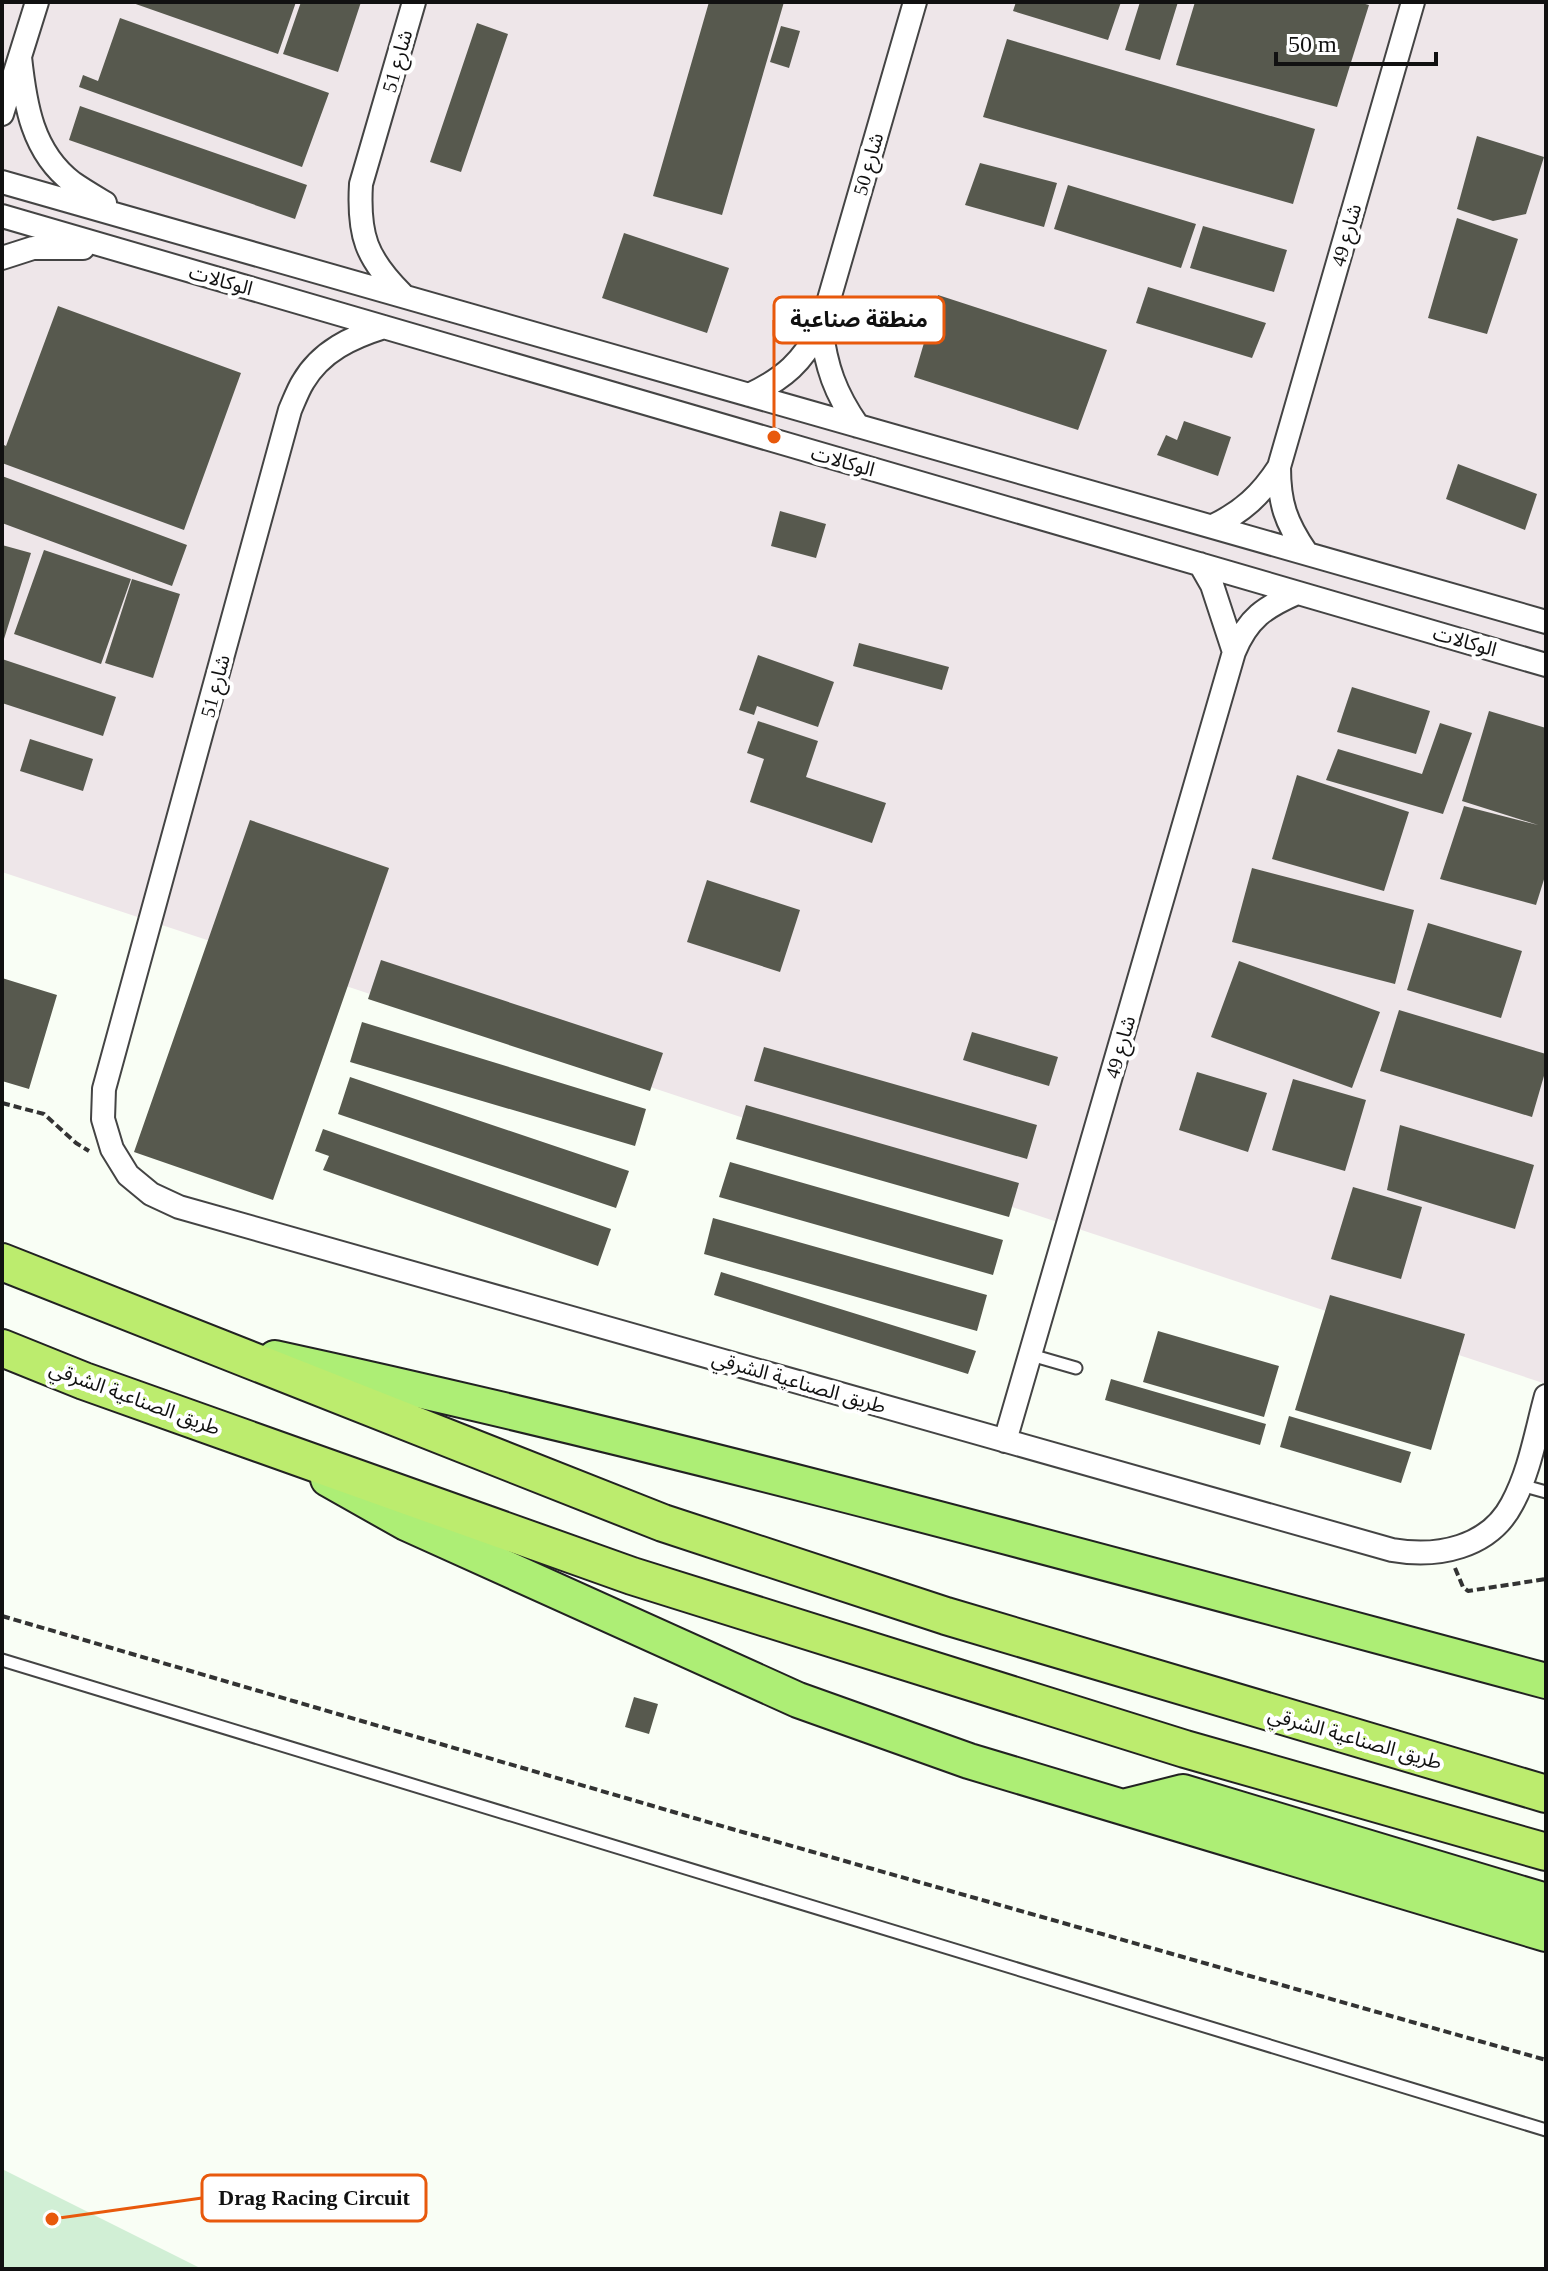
<svg xmlns="http://www.w3.org/2000/svg" width="1548" height="2271" font-family="'Times New Roman','Noto Sans Arabic',serif">
	<rect width="100%" height="100%" fill="#f9fef5"/>
	<path fill="#eee6e9" d="M2 2H1546V1384L2 872Z"/>
	<path fill="#d1efd5" d="M2 2169 202 2269H2Z"/>
	<path fill="#57594e" d="M130 2H296L278 54Z
		M301 2H361L338 72 283 54Z
		M709 2H784L722 215 653 196Z
		M1016 2H1121L1108 40 1013 11Z
		M1140 2H1178L1160 60 1125 50Z
		M1195 2H1358L1369 5 1337 107 1176 65Z
		M120 18 329 93 302 167 79 87 83 75 98 81Z
		M477 23 508 34 461 172 430 162Z
		M781 26 800 31 789 68 770 62Z
		M1007 39 1315 129 1293 204 983 117Z
		M80 106 307 185 295 219 69 140Z
		M1477 136 1544 157 1526 214 1493 221 1457 209Z
		M980 163 1057 183 1044 227 965 205Z
		M1068 185 1196 224 1181 268 1054 229Z
		M1457 218 1518 239 1487 334 1428 318Z
		M1203 226 1287 250 1274 292 1190 268Z
		M624 233 729 268 707 333 602 298Z
		M1148 287 1266 323 1252 358 1136 323Z
		M938 295 1107 350 1078 430 914 377Z
		M58 306 241 373 184 530 2 463V444L6 446Z
		M1184 421 1231 437 1218 476 1157 455 1166 435 1177 440Z
		M1458 464 1537 494 1525 530 1446 499Z
		M2 476 187 545 172 586 2 523Z
		M780 511 826 524 816 558 771 546Z
		M2 545 31 553 4 639 2 638Z
		M44 550 131 579 101 664 14 634Z
		M132 579 180 594 153 678 105 663Z
		M859 643 949 667 942 690 853 666Z
		M758 655 834 682 818 727 757 706 754 715 739 710Z
		M2 659 116 697 103 736 2 703Z
		M1352 687 1430 711 1416 754 1337 732Z
		M1489 711 1546 728V873L1536 905 1440 879 1464 806 1538 825 1462 801Z
		M758 721 818 741 806 777 886 803 872 843 750 802 764 759 747 753Z
		M1440 723 1472 733 1443 814 1326 780 1338 749 1422 774Z
		M30 739 93 759 83 791 20 771Z
		M1297 775 1409 812 1384 891 1272 859Z
		M250 820 389 868 273 1200 134 1152Z
		M1252 868 1414 910 1395 984 1232 942Z
		M707 880 800 910 780 972 687 942Z
		M1428 923 1522 951 1501 1018 1407 990Z
		M381 960 663 1053 650 1091 368 999Z
		M1239 961 1380 1012 1352 1088 1211 1037Z
		M2 978 57 995 29 1089 2 1081Z
		M1399 1010 1546 1054V1069L1532 1117 1380 1071Z
		M362 1022 646 1109 635 1146 350 1062Z
		M972 1032 1058 1057 1049 1086 963 1060Z
		M764 1047 1037 1125 1027 1159 754 1081Z
		M1197 1072 1267 1093 1248 1152 1179 1130Z
		M350 1077 629 1171 616 1208 338 1114Z
		M1293 1079 1366 1100 1345 1171 1272 1150Z
		M746 1105 1019 1183 1009 1217 736 1139Z
		M1400 1125 1534 1165 1515 1229 1387 1190Z
		M323 1129 611 1229 598 1266 323 1170 329 1156 315 1151Z
		M730 1162 1003 1240 993 1275 719 1197Z
		M1353 1187 1422 1207 1401 1279 1331 1259Z
		M713 1218 987 1295 977 1331 704 1254Z
		M721 1272 976 1351 968 1374 714 1295Z
		M1330 1295 1465 1334 1431 1450 1295 1410Z
		M1158 1331 1279 1366 1264 1417 1143 1382Z
		M1111 1379 1266 1424 1260 1445 1105 1400Z
		M1289 1416 1411 1452 1401 1483 1280 1447Z
		M634 1697 658 1704 649 1734 625 1727Z"/>
	<g fill="none" stroke-linecap="round" stroke-linejoin="round">
		<defs>
			<path id="service" d="M1031 1355 1076 1368
				M1521 1485 1546 1492
				M2 1660 1546 2130"/>
			<path id="minor" d="M20 57C25 104 32 152 73 183 83 190 95 197 105 203
				M2 114 37 2
				M2 182 1546 622
				M2 216 1546 665
				M2 258 33 248H83
				M402 294C366 258 358 235 361 184L414 2
				M384 327C352 337 321 351 303 382 298 390 294 401 290 410L104 1089 103 1119 112 1149 128 1175 151 1194 179 1207 1392 1550C1437 1558 1489 1548 1512 1504 1530 1471 1536 1432 1546 1396
				M821 327C826 367 835 393 858 426
				M749 395C785 378 802 362 821 327L915 2
				M1279 467C1279 503 1286 523 1306 552
				M1213 526C1242 512 1261 495 1279 467L1413 2
				M1200 564 1212 585 1234 652
				M1005 1441 1234 652C1248 618 1265 607 1297 593"/>
			<path id="primary" d="M275 1358C702 1451 1124 1568 1546 1681
				M328 1479 406 1523 798 1700 969 1761 1546 1934
				M1123 1807 1183 1792 1546 1901"/>
			<path id="trunk" d="M2 1262 663 1523 946 1616 1546 1794
				M2 1348 84 1381 632 1576 1185 1749 1546 1852"/>
		</defs>
		<use href="#service" stroke="#444" stroke-width="15"/>
		<use href="#minor" stroke="#444" stroke-width="26"/>
		<use href="#primary" stroke="#222" stroke-width="38"/>
		<use href="#trunk" stroke="#222" stroke-width="40"/>
		<path stroke="#333" stroke-width="4" stroke-dasharray="8 4" stroke-linecap="butt" d="M2 1103 44 1114 76 1143 89 1151
			M1455 1568 1463 1587 1468 1591 1546 1579
			M2 1616 725 1827 1546 2060"/>
		<use href="#service" stroke="#fff" stroke-width="11"/>
		<use href="#minor" stroke="#fff" stroke-width="22"/>
		<use href="#primary" stroke="#adee75" stroke-width="34"/>
		<use href="#trunk" stroke="#bcec6e" stroke-width="36"/>
	</g>
	<g text-anchor="middle" stroke-width="8" stroke-linejoin="round" paint-order="stroke">
		<g font-size="20" fill="#111" stroke="#fff">
			<text transform="translate(397 61) rotate(-74)" y="7">شارع 51</text>
			<text transform="translate(868 164) rotate(-74)" y="7">شارع 50</text>
			<text transform="translate(1346 235) rotate(-74)" y="7">شارع 49</text>
			<text transform="translate(221 280) rotate(16)" y="7">الوكالات</text>
			<text transform="translate(843 461) rotate(16)" y="7">الوكالات</text>
			<text transform="translate(1465 641) rotate(16)" y="7">الوكالات</text>
			<text transform="translate(215 686) rotate(-75)" y="7">شارع 51</text>
			<text transform="translate(1120 1047) rotate(-74)" y="7">شارع 49</text>
			<text transform="translate(799 1382) rotate(16)" y="7">طريق الصناعية الشرقي</text>
			<text transform="translate(135 1398) rotate(20)" y="7">طريق الصناعية الشرقي</text>
			<text transform="translate(1355 1738) rotate(16)" y="7">طريق الصناعية الشرقي</text>
		</g>
	</g>
	<path fill="none" stroke="#e8590c" stroke-width="3" d="M774 437L774 320M52 2219L202 2198"/>
	<g fill="#e8590c" stroke="#fff" stroke-width="3">
		<circle cx="774" cy="437" r="8"/>
		<circle cx="52" cy="2219" r="8"/>
	</g>
	<g fill="#fff" stroke="#e8590c" stroke-width="3">
		<rect x="774" y="297" width="170" height="46" rx="8"/>
		<rect x="202" y="2175" width="224" height="46" rx="8"/>
	</g>
	<g font-size="22" text-anchor="middle" font-weight="bold" fill="#111">
		<text x="859" y="327">منطقة صناعية</text>
		<text x="314" y="2205">Drag Racing Circuit</text>
	</g>
	<rect width="1548" height="2271" fill="none" stroke="#111111" stroke-width="8"/>
	<path d="M1276 52v12h160v-12" fill="none" stroke="#111111" stroke-width="4"/>
	<text x="1288" y="52" font-size="24" fill="#111111" stroke="#ffffff" stroke-width="6" paint-order="stroke">50 m</text>
</svg>
